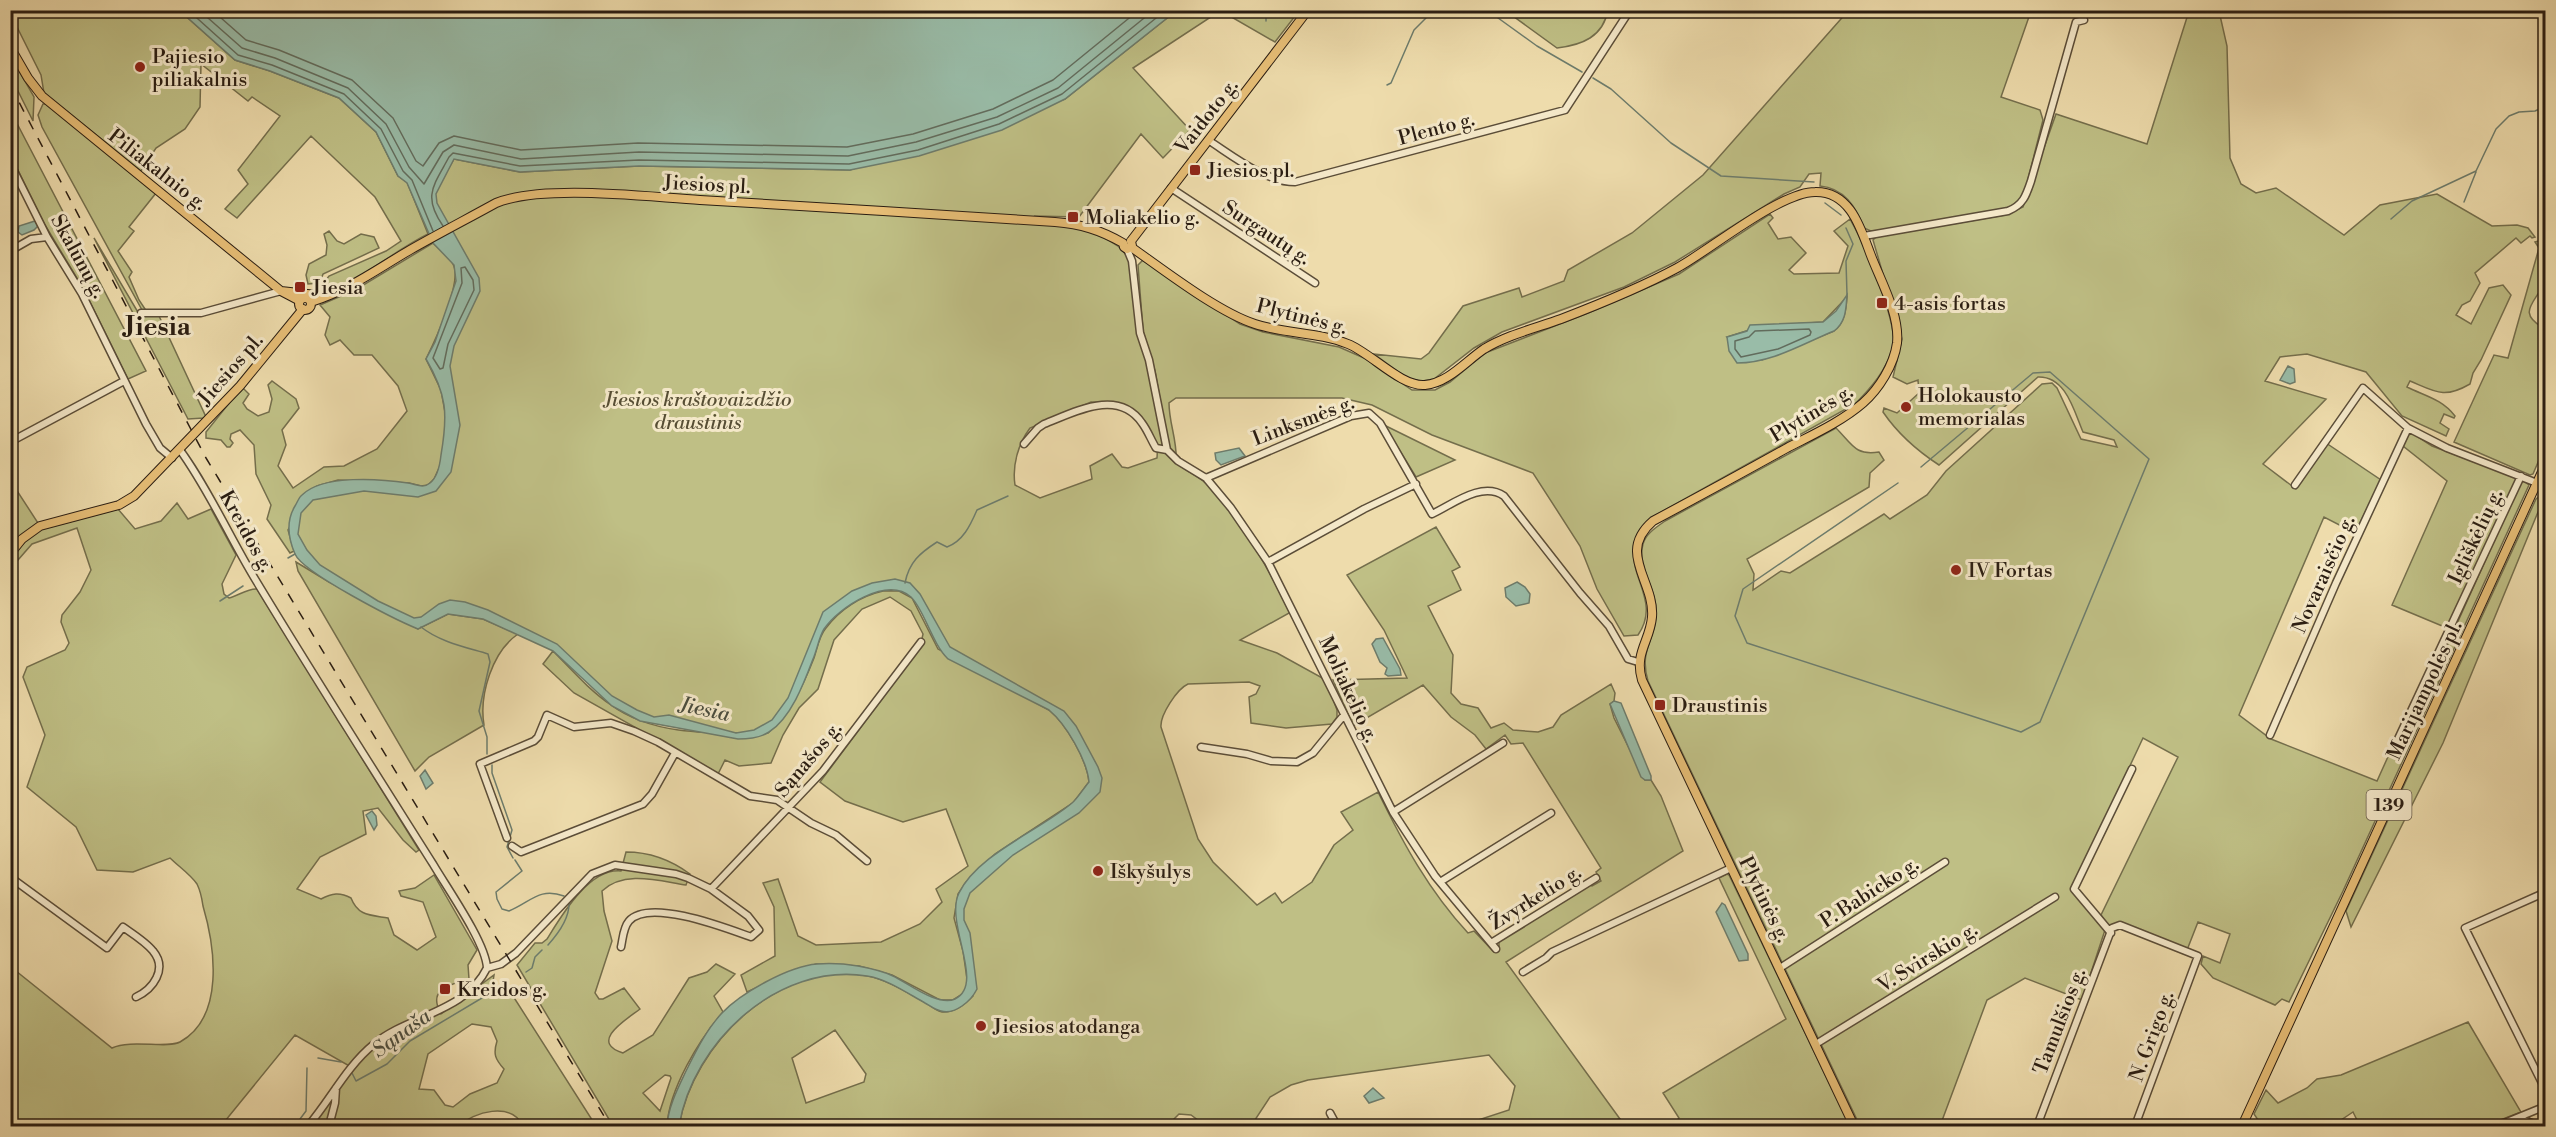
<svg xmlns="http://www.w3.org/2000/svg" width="2556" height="1137" font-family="'Libre Bodoni',serif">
	<rect width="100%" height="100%" fill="#eedcac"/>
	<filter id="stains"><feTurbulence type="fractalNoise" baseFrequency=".00333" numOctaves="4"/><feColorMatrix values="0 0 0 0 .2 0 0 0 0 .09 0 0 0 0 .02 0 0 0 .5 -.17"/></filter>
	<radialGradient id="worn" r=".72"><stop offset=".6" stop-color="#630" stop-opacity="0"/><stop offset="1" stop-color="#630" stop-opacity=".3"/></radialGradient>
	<path fill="#bfbf85" stroke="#746e4c" stroke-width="1.5" fill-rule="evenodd" d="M1608 10C1603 37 1582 45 1557 48L1506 11Z
		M10 11H180L235 60 270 71 339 98 376 132 398 176 407 182 428 234C394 251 366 276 331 292L327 291 325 281 329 276 386 251 401 241 375 197 311 136 237 218 225 209 248 184 238 170 280 116 252 97 248 101 201 64 200 107 185 129 156 148 141 171 44 93 41 75 11 15Z
		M1176 11H1220L1133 68 1190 130 1163 158 1141 134 1079 217 1035 216 1039 224 1081 228 1102 236 1118 246 1132 261 1136 305 1168 444 1155 371 1143 331 1138 265 1143 260 1240 324 1263 332 1339 347 1364 358 1412 390H1435L1450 382 1485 353 1588 313 1679 274 1770 214 1773 218 1768 223 1778 239 1791 237 1806 253 1789 270 1794 274 1839 273 1848 246 1834 231 1850 219C1863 242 1898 322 1893 346 1887 370 1871 388 1855 404L1654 516C1603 563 1668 592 1638 635L1624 636 1597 589 1580 546 1533 473 1432 435 1372 405 1342 398H1176L1169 403C1169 424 1178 442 1176 463 1187 472 1201 477 1210 487 1243 523 1268 569 1291 612L1240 640 1277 653 1326 680 1337 710V717L1332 724 1286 728 1251 723 1249 697 1256 694 1260 686 1249 682 1188 684C1177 689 1160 715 1161 727L1198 839 1213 862 1257 905 1275 893 1282 903 1312 882 1334 845 1353 830 1341 812 1378 792C1403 843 1429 891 1468 933L1474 931 1494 952 1499 948V941L1591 884 1592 886 1601 881 1596 872 1601 868 1523 743 1511 744 1505 735 1486 749 1475 735 1451 717 1423 685 1353 726 1333 680 1407 678 1384 630 1347 575 1436 527 1460 567 1452 571 1461 590 1428 606 1453 655 1451 693 1461 704 1478 708 1491 728 1504 723 1513 730 1538 732 1553 727 1561 715 1611 684 1615 693 1614 701 1610 704 1614 718 1645 780H1651L1661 796 1683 851 1506 962 1620 1119 1613 1122 1615 1126H1460L1509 1110 1515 1086 1489 1055 1308 1080 1291 1085 1270 1097 1251 1126H1206L1191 1115 1179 1114 1167 1126H679C693 1044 779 959 868 976 888 980 908 993 926 1003 930 1006 937 1011 942 1012 955 1013 965 1004 973 996L960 921 964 893 1096 787 1067 719 955 658 912 592 904 588 863 593 825 622 795 691 766 729 739 736 650 720 609 699 554 649 471 610H451L418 625 355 594 299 551 295 514 303 501 334 486 418 494 436 485 452 445 443 374 468 286 427 206 454 159 520 172 639 166 850 170 1065 99ZM1847 297C1846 310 1845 322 1834 331L1762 360 1727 337 1762 326 1823 322ZM1091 402C1120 403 1136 405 1150 432 1156 442 1158 447 1157 458L1128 468 1122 467 1112 454 1090 466 1092 479 1040 498 1015 485C1012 466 1018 444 1030 428ZM835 1030 866 1074 864 1082 806 1103 792 1058Z
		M1221 11H1299L1275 42Z
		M1848 11H2031L2001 97 2040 110 2043 120 2024 195 2009 209 1873 232 1864 228C1856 207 1844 188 1820 186L1821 173 1809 174 1800 187 1784 194 1675 262 1624 287 1502 332 1474 348 1434 379 1422 381 1407 378 1374 354 1421 359 1429 353 1463 306 1519 288 1522 297 1564 281 1568 270 1632 233 1703 175Z
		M2189 11H2219L2227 46 2230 158 2241 184 2256 193 2276 188 2344 235 2380 205 2437 194 2492 226 2517 225 2528 228 2535 237 2532 238 2530 236 2521 243 2516 238 2475 273 2480 283 2470 301 2462 305 2456 315 2471 324 2489 288 2503 285 2511 295 2481 360 2473 373 2470 384C2444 399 2436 392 2410 381L2407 387C2425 396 2442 399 2455 416L2454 418 2444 414 2440 423 2449 429 2446 436 2402 416 2366 372 2307 354 2280 357 2265 381 2326 399 2263 464 2296 489 2326 443 2381 480 2355 533 2324 517 2239 715 2271 739 2377 781 2425 675 2433 677 2520 483 2524 481 2529 485 2343 891 2289 1002 2282 999 2275 1005 2213 978 2201 964 2203 956 2220 963 2230 934 2198 922 2187 950 2120 922 2108 926 2101 915 2178 757 2143 738 2073 887 2105 930 2082 1000 2025 978 1987 1000 1940 1126H1860L1648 681C1638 648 1658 638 1656 608 1655 587 1637 566 1643 544 1646 533 1657 527 1665 521L1836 428C1852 444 1855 456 1879 452L1884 460 1870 473 1869 487 1747 559 1754 574 1753 590 1781 571 1790 573 1884 514 1890 519 1927 495 1946 471 2042 384 2052 383 2057 388 2081 439 2117 447 2114 440 2083 432C2074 411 2066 376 2038 377L1939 465C1916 450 1898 434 1883 412L1884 408 1897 413 1919 393 1918 380 1907 384 1893 377 1902 339 1873 240 1876 237 2005 215 2023 207 2056 114 2147 144Z
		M11 57 34 97 33 121 11 77Z
		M43 104H47L156 193 129 227 134 231 118 251 132 272 129 277 139 300 147 312 142 310 42 127 38 115Z
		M10 110 146 371 128 379 83 288 45 225 11 156Z
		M329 231 337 241 344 244 361 234 374 237 379 248 323 274 320 283 308 284 306 275 309 264 326 255 327 245 324 234Z
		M94 238 139 314 159 316 206 417 204 418 188 419Z
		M2542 240 2545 241C2546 252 2547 264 2546 275 2542 301 2511 310 2545 329V446L2533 474 2530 475 2454 442 2494 355 2508 358 2539 248 2535 242Z
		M433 243C439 249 449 256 453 264 463 281 435 341 426 359L441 390 447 423 440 466 434 479 428 485 421 486 409 483 338 480 317 486 288 530 294 551 290 553 267 519 271 505 256 474 254 445 240 430 231 434 230 439 233 443 230 447H227L221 440 206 438V432L242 387 249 394 243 403 247 409 258 416 269 412 272 399 268 385 272 381 296 399 299 408 282 430 286 445 278 466 293 488 324 467 344 466 377 449 407 411 398 386 372 355H354L340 340 330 345 325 335 330 317 320 305 355 290Z
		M1384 425 1455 460 1416 477Z
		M2412 433 2432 446 2515 477 2516 481 2447 628 2392 605 2447 481 2403 446 2408 435Z
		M10 480 38 523 23 534 10 549Z
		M2545 492V508L2538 512 2443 743 2351 927 2346 911 2536 499Z
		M177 503 188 519 211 509 236 555 222 584 224 594 229 598C238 596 248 588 257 589L419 850 416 852 403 840 378 808 363 811 366 834 320 857 297 889 321 899C332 893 340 892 351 898 358 916 370 915 388 918L394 935 417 950 436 937 423 902 401 896 399 891 415 888 434 875 477 950 468 965 469 979C449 985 427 989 441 1014L494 975 492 988 499 994 513 996 596 1126H523C511 1101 474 1112 458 1126H313L353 1068 295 1035 221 1126H11V967L112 1048C131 1039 167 1049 180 1042 225 1017 215 947 203 906 202 899 200 890 197 884 190 874 178 866 170 858L133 872 97 870 76 827 27 787 45 735 23 677 27 667 65 650 69 643 61 622 62 615 80 592 91 570 77 528 32 544 11 568C11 553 27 539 39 530L118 509 135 529 161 521ZM472 1024 491 1027 497 1041C493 1054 495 1059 504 1069L497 1083 470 1094 453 1107 445 1105 434 1090 419 1089 428 1054Z
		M296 562 329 582 418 629 448 614 483 619 518 634C492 652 479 695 484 725L429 757 415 771 298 571Z
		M883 591H899L912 598 938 649 1049 710C1066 724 1087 760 1089 782L1073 803 995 854 966 882 958 894 954 918 963 951 968 986 964 993 953 1000H940L892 975 859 966 816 964 791 972 747 992 741 975 775 956 774 907 763 883 778 879 798 936 816 945 881 942 920 924 942 902 936 889 968 866 946 809 903 822 845 801 820 782 920 648 923 634 911 611 890 597 862 609 834 640 818 689 799 708 783 735 771 763 739 766 725 760 718 774 574 693 543 664 553 651C572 670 589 690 611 705 654 737 717 733 768 733 790 713 803 686 814 658 817 649 819 636 826 628 840 609 861 596 883 591Z
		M626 852C650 852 671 860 690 874L686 885C659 881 624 870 602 891L604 911 612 941 595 993 599 999H603L624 988 640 1009C627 1019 588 1042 623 1053L653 1035 689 978 707 972 716 964 735 974 714 996 723 1012C699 1040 669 1089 667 1126H613L517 965 535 943H542L547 939C562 915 589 868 621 871ZM665 1075 670 1076 671 1078 660 1111 643 1093Z
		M1727 874 1729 875 1847 1120 1831 1126H1673L1679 1118 1663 1093 1786 1019 1719 878Z
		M2468 1022 2521 1112 2485 1126H2360L2353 1112 2332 1126H2262L2254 1114 2266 1090 2278 1103 2307 1088 2317 1079 2341 1075Z"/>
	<path fill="#99bca8" stroke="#6d7c6c" stroke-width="1.5" d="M180 11H1176L1065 99 1002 130 919 156 850 170 639 166 520 172 454 159 436 194 437 203 479 278 480 291 454 346 450 366 460 425 451 472 436 491 418 497 364 491 313 500 301 513 298 534 307 550 320 565 378 601 414 618 421 617 439 604 450 600 465 602 488 610 557 644 612 696 637 710 654 717 669 715 736 733 754 730 772 720 788 698 823 612 852 591 872 583 895 579 910 583 920 594 950 647 1064 711 1076 726 1098 767 1102 778 1100 792 1079 813 1013 855 970 893 964 909V920L970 933 977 989C971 1001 955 1015 941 1011 935 1010 929 1005 925 1003 907 993 887 979 867 976 778 962 693 1042 679 1126H667C668 1107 678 1088 686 1071 696 1051 706 1030 722 1013 741 993 789 966 817 964 830 963 846 964 858 966 869 968 883 971 893 976 908 983 938 1007 955 999 986 984 944 923 959 893 978 854 1039 831 1072 803 1078 798 1083 789 1089 782 1087 760 1066 724 1049 710L948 659C931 642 925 611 911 597 887 576 839 607 824 629 819 637 817 650 813 659 804 683 791 718 769 732 760 738 748 739 738 739L640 721 612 706 553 651 483 619 448 614 418 629C396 620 303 573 295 554 288 538 286 521 295 506 297 503 299 497 302 495 323 474 382 479 408 483 416 484 423 489 430 483 438 477 440 464 441 455 448 414 447 395 426 359L435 342 456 281 454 265 433 243 407 183 398 176 376 132 339 98 270 71 235 60Z
		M35 221 38 226 34 230 22 235 18 232 19 226Z
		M1847 295C1846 309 1846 322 1834 331 1802 344 1772 363 1737 363L1729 351 1727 337 1747 331 1750 325 1823 322 1836 311Z
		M2288 366 2294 369 2295 382 2290 384 2280 380Z
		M1239 448 1245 456 1221 465 1216 460 1215 453Z
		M1517 582 1525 587 1530 594 1529 603 1516 606 1506 597 1505 588Z
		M1383 638 1400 669 1401 675 1388 676 1385 674 1387 668 1380 662 1372 644 1376 639Z
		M1614 701 1621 703 1651 776V780H1645L1641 777 1610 704Z
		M425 770 433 783 426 789 420 776Z
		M372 811 376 816 377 825 374 830 366 815Z
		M1722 903 1725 905 1748 954V960L1739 961 1716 912Z
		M1373 1088 1384 1098 1369 1103 1364 1096Z"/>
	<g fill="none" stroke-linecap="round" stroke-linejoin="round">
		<path stroke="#626c5d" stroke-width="1.5" d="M188 10 238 55 272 65 344 94 381 129 403 171 412 180 433 231
			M199 10 242 48 275 58 348 88 386 124 409 167 424 184 443 152 454 145 521 159 639 152 848 156 916 142 997 117 1058 88 1154 10
			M212 10 246 40 279 50 352 80 393 118 416 161 423 166 439 143 454 136 521 150 638 143 847 147 913 134 993 109 1053 80 1139 10
			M443 226C422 196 434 185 449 157L453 153 520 166 639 160 849 164 918 150 999 124 1062 94 1166 10
			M465 267 473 280 474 290 448 344 443 368 440 369 433 358 462 283 461 268Z
			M1809 329 1811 332 1810 335 1778 349 1741 357 1735 349V341L1749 337 1755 331Z"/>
		<path stroke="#6d7c6c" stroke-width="1.5" d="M1266 10V21
			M1487 10 1537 46 1582 72
			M1593 78 1611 89 1671 143 1721 176 1814 182
			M1387 85 1391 83 1414 30 1434 10
			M2464 202 2476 172
			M1825 203 1841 215
			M2391 219 2412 201 2476 171 2496 129 2509 116 2519 112 2535 111 2546 106
			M1846 228 1853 244 1846 261 1847 295
			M1898 483 1743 589 1735 616 1747 643 2021 732 2040 722 2149 459 2050 372 2033 373 1921 467
			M288 558 295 554
			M905 583C909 562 920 553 937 542L947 547C963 541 970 526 977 510L1008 496
			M220 601 243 586
			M421 627C440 642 465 647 488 654L490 662 479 711 487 737V754
			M492 765V773L512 830 507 847 513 858
			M515 860 522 871 496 892 497 899 502 909 509 911C531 902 539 887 564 896
			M548 945C558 934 570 918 569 902
			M526 972 532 968 535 957 542 950
			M318 1058 341 1062
			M352 1073 356 1081 387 1064 410 1041 502 986
			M297 1123 306 1111 307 1068
			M628 1126 636 1123 644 1126"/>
		<defs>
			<path id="minor" d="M1208 140C1233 156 1265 182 1295 182L1565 110 1630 10
				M10 163 47 237 82 294 146 424 160 448 172 458
				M1171 188 1315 283
				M1864 236 2008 211C2023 205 2026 196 2031 181L2076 22 2084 20
				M1127 249 1132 261 1140 333 1149 360 1167 450 1178 461 1206 478 1231 508 1268 562 1393 812 1435 876 1496 949
				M10 251 31 239 47 237
				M141 313H201L281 291
				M10 442 124 381
				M1024 444 1038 428 1044 424C1075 412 1118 388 1142 423 1148 431 1151 440 1156 448L1167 450
				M180 450C209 490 229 536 255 579 313 675 373 769 433 864 447 888 486 943 487 968
				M1206 478 1351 416 1369 413 1380 423 1432 514C1453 504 1482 481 1504 496L1580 593 1609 626 1628 659 1638 662
				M2295 485 2363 388 2408 428 2447 448 2537 483
				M1268 562 1364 509 1416 484
				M2270 735 2336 583 2408 428
				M2398 739 2521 476
				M1201 747 1247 754 1271 761 1297 762 1313 753 1344 715
				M1393 812 1503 743
				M507 838 480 764 534 741 538 737 547 715 574 727 611 723 634 731 658 742 750 796 777 800 811 823 836 835 867 861
				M512 846 521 852 643 804 652 794 675 753
				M10 877 107 948 123 927C133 934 146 942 153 951 168 969 153 989 136 997
				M1440 882 1551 813
				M711 889 823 771 921 642
				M2546 892 2465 928 2546 1091
				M2111 933 2074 889 2132 769
				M1491 943 1596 878
				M487 968 501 964 516 953 592 874 615 865 676 874 688 878 711 889 748 916 759 930 751 937C726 928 649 898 629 921 623 928 623 938 621 947
				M1780 968 1945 862
				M1523 972 1546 958 1552 952 1731 868
				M1816 1044 2055 897
				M1330 1113 1337 1126
				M2518 1118 2540 1126
				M1619 1123 1622 1126
				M308 1126C331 1099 346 1067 374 1044 409 1015 465 1013 487 968
				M329 1126 335 1103 336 1088
				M2037 1126 2112 928 2120 925 2198 956 2135 1126
				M2497 1126 2546 1106"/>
			<path id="major" d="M10 47 28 78 42 96 281 291 300 301
				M1131 241 1308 10
				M1131 247C1165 271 1218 312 1255 324 1285 334 1319 332 1348 344 1371 353 1401 387 1425 385 1448 383 1466 361 1484 349 1507 335 1536 328 1561 319 1600 304 1640 288 1677 268 1710 250 1780 192 1815 192 1849 191 1860 226 1870 253 1880 280 1900 314 1897 343 1894 365 1879 389 1863 403 1841 422 1812 435 1787 448 1742 473 1698 497 1653 521 1616 553 1655 581 1652 617 1650 641 1634 653 1642 680L1854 1126
				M281 291 325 296
				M299 304a6 6 0 1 1 12 0a6 6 0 1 1-12 0Z
				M311 302C351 289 374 271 410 250 438 234 467 219 496 203 544 184 646 197 700 200 818 207 937 214 1055 222 1081 224 1100 230 1123 243L1124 247 1127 249 1132 246 1131 241
				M10 554 22 539 40 526 119 505 134 496 240 386 303 309
				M2242 1126 2546 463"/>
		</defs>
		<use href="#minor" stroke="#5b4d38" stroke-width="9"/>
		<use href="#major" stroke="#2a1d12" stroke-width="10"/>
		<use href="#minor" stroke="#f4e8c9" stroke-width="6"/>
		<use href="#major" stroke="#e7be76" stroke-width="8"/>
		<path stroke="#2a1d12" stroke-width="1.5" stroke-dasharray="10 10" stroke-linecap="butt" d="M10 85 206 458 610 1126"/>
	</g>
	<g fill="#8f2418" stroke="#f4e8c9" stroke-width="2">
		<circle cx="140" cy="67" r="6"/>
		<rect x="1189" y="164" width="12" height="12" rx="3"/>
		<rect x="1067" y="211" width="12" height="12" rx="3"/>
		<rect x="294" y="281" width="12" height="12" rx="3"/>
		<rect x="1876" y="297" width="12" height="12" rx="3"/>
		<circle cx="1906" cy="407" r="6"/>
		<circle cx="1956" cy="570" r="6"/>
		<rect x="1654" y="699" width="12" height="12" rx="3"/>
		<circle cx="1098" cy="871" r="6"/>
		<rect x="439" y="983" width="12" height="12" rx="3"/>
		<circle cx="981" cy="1026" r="6"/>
	</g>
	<g text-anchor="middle" stroke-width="6" stroke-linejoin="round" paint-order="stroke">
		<rect fill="#f4e8c9" stroke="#675a49" stroke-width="1.5" x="2366.5" y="790" width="45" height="30" rx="4.5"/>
		<g font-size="18" font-weight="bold" fill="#2a1d12">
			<text x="2389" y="811">139</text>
		</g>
		<g font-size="20" fill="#2a1d12" stroke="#f4e8c9" text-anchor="start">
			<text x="152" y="63">Pajiesio<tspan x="152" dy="23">piliakalnis</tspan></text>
			<text x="1207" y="177">Jiesios pl.</text>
			<text x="1085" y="224">Moliakelio g.</text>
			<text x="312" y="294">Jiesia</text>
			<text x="1894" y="310">4-asis fortas</text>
			<text x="1918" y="402">Holokausto<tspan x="1918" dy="23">memorialas</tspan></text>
			<text x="1968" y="577">IV Fortas</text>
			<text x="1672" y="712">Draustinis</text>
			<text x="1110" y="878">Iškyšulys</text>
			<text x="457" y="996">Kreidos g.</text>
			<text x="993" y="1033">Jiesios atodanga</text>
		</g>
		<g font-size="20" fill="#2a1d12" stroke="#f4e8c9">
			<text transform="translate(1206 116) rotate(-52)" y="7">Vaidoto g.</text>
			<text transform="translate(1436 128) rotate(-15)" y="7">Plento g.</text>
			<text transform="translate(158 169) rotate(38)" y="7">Piliakalnio g.</text>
			<text transform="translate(707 184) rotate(3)" y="7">Jiesios pl.</text>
			<text transform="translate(1267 232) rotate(33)" y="7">Surgautų g.</text>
			<text transform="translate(79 256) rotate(61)" y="7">Skalūnų g.</text>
			<text transform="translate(1302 316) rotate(14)" y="7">Plytinės g.</text>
			<text transform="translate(230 369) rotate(-49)" y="7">Jiesios pl.</text>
			<text transform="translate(1811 413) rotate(-31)" y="7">Plytinės g.</text>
			<text transform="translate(1303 420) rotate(-21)" y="7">Linksmės g.</text>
			<text transform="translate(247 531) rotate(61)" y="7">Kreidos g.</text>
			<text transform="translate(2475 536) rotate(-65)" y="7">Igliškėlių g.</text>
			<text transform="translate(2323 574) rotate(-66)" y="7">Novaraisčio g.</text>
			<text transform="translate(1349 689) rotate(65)" y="7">Moliakelio g.</text>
			<text transform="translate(2424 690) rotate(-65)" y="7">Marijampolės pl.</text>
			<text transform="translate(808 759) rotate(-50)" y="7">Sąnašos g.</text>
			<text transform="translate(1869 892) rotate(-33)" y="7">P. Babicko g.</text>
			<text transform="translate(1535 897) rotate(-32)" y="7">Žvyrkelio g.</text>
			<text transform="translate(1765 899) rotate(64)" y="7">Plytinės g.</text>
			<text transform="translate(1927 957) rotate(-32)" y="7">V. Svirskio g.</text>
			<text transform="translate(2059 1021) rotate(-69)" y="7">Tamulšios g.</text>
			<text transform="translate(2151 1036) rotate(-70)" y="7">N. Grigo g.</text>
		</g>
		<g font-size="20" font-style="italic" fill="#574e34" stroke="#f4e8c9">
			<text x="698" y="406">Jiesios kraštovaizdžio<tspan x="698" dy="23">draustinis</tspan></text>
		</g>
		<g font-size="21" font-style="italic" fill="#4b4d3f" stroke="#f4e8c9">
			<text transform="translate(705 709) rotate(12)" y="7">Jiesia</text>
			<text transform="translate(401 1033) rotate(-36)" y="7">Sąnaša</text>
		</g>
		<g font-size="26" font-weight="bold" fill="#2a1d12" stroke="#f4e8c9">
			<text x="158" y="335">Jiesia</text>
		</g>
	</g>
	<rect width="2556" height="1137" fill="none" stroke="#eedcac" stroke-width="36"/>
	<rect x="12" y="12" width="2532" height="1113" fill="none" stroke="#2a1d12" stroke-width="3"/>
	<rect x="18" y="18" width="2520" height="1101" fill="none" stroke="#2a1d12" stroke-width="1.5"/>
	<rect width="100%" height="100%" filter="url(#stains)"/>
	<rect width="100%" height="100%" fill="url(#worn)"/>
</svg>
